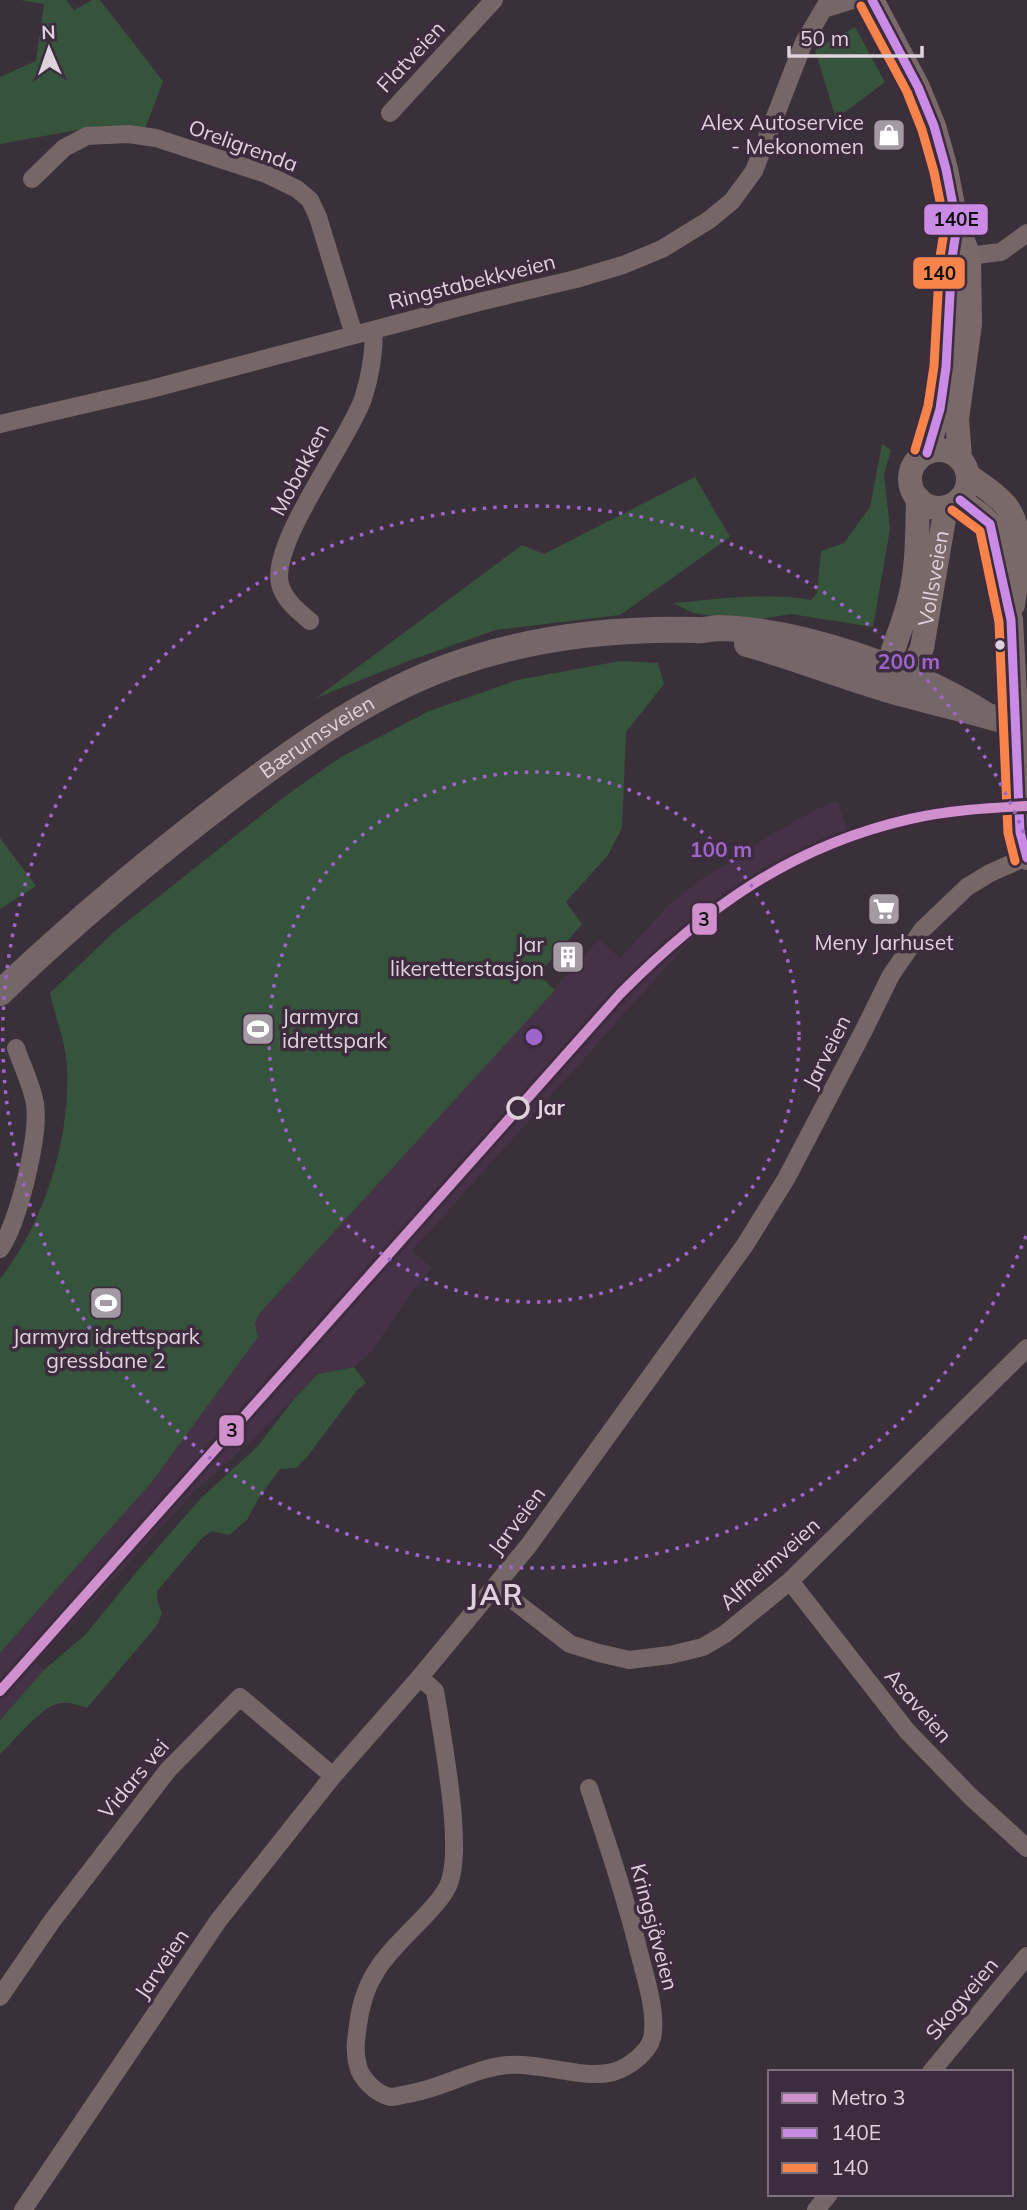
<svg xmlns="http://www.w3.org/2000/svg" width="1027" height="2210" font-family="Mulish,sans-serif">
	<rect width="100%" height="100%" fill="#393039"/>
	<path fill="#463246" d="M837 801 852 843 789 869 767 881 725 911 684 947 412 1251 432 1268 409 1296 371 1352 354 1367 318 1374 253 1439 194 1492 37 1662 44 1670 0 1720V1653L151 1483 258 1332 255 1322 259 1314 599 939 620 958 669 905 703 878 727 864 729 859 815 810Z"/>
	<path fill="#36533c" d="M20 0H66L74 10 92 0H100L163 81 145 129 94 127 0 144V77L36 61 44 4Z
		M855 27 885 82 836 119 815 50Z
		M882 444 891 450 884 474 890 529 873 627 791 614 748 621 693 613 673 603C718 599 767 592 811 600L817 593 821 551 844 543 870 507Z
		M695 477 730 537 620 615 496 630 411 660 316 698 522 545 544 554Z
		M620 661 658 663 664 684 626 732 622 828 608 855 566 902 582 924 538 975 555 990 259 1314 255 1323 258 1337 151 1483 0 1653V1279C45 1221 70 1141 67 1067 66 1043 55 1017 50 993L114 932 288 794 341 757 427 712 517 680Z
		M0 838 36 886 0 909Z
		M354 1367 366 1383 358 1389 307 1457 296 1468 280 1469 260 1496 247 1520 229 1535 212 1531 202 1538 157 1591 158 1603 162 1613 158 1624 87 1708C77 1704 65 1700 54 1705 37 1712 15 1740 0 1754V1720L44 1670 86 1634 138 1570 201 1498 257 1447 295 1398 318 1374Z"/>
	<g fill="none" stroke-linecap="round" stroke-linejoin="round">
		<path stroke="#756767" stroke-width="18" d="M824 9 853 0
			M390 113 494 0
			M32 179 64 148 87 136 128 134 156 138 266 174 297 189 310 200 318 217 354 335
			M959 257 1001 252 1027 233
			M0 424 151 389 479 302 576 279 623 265 662 249 709 220 732 201 754 171 804 42 829 0
			M310 621C298 611 284 600 280 584 270 543 347 443 363 399 370 377 374 353 374 330
			M0 1249C18 1224 40 1135 35 1104 32 1085 22 1066 16 1048
			M790 1581 907 1731 970 1796 1027 1848
			M496 1587 570 1644 599 1653 629 1660 670 1655 703 1647 725 1634 790 1581 1027 1348
			M420 1677 435 1691 438 1708C444 1750 464 1851 448 1886 442 1899 431 1909 422 1919 388 1954 364 1974 358 2025 356 2039 354 2052 358 2066 361 2079 377 2095 391 2097 396 2097 402 2095 407 2094 442 2089 473 2068 508 2065 540 2062 584 2080 613 2072 628 2068 648 2053 652 2038 657 2016 647 1982 641 1960 627 1902 608 1845 589 1788
			M0 1997 52 1921 168 1770 240 1697 333 1776
			M931 2072 1027 1956
			M23 2210 218 1921 333 1776 420 1677 529 1545 745 1245 786 1179 864 1030 891 975 922 930 967 887 990 873 1026 857
			M816 2210 829 2194"/>
		<g stroke="#796969" stroke-width="24">
			<path d="M872 0 918 87 934 126 946 169 957 226 969 256 970 324 957 419 960 458"/>
			<circle cx="939" cy="479" r="29"/>
			<path d="M927 453 940 409 946 367 956 236"/>
			<path d="M968 475C981 485 997 494 1007 507 1026 533 1017 575 1013 605"/>
			<path d="M960 500 982 516 990 524 994 536 999 572 1011 620 1015 694"/>
			<path d="M885 685C888 656 902 630 909 601 918 568 917 532 918 498"/>
			<path id="s1" d="M891 685 908 676 922 648 946 507"/>
			<path d="M1017 750 1020 832 1027 858"/>
		</g>
		<g stroke="#756769" stroke-width="26">
			<path d="M747 644C794 657 839 675 886 689 933 703 981 712 1027 728"/>
			<path id="s2" d="M0 993C75 921 156 854 239 791 305 742 372 694 450 666 530 637 613 628 697 630 705 631 712 628 719 628 802 630 913 670 983 713"/>
		</g>
		<path stroke="#796969" stroke-width="24" d="M1015 694 1017 750"/>
		<defs>
			<path id="bus-1" d="M872 0 918 87 934 126 946 169 957 226 952 258 946 367 940 409 927 453
				M960 500 990 524 1011 620 1020 832 1027 858"/>
			<path id="bus-2" d="M861 6 907 92 922 130 934 172 945 226 940 257 934 366 928 406 915 450
				M952 510 980 531 999 622 1008 833 1015 861"/>
		</defs>
		<use href="#bus-1" stroke="#3d2c3d" stroke-width="14"/>
		<use href="#bus-2" stroke="#3d2c3d" stroke-width="14"/>
		<use href="#bus-1" stroke="#ca8be6" stroke-width="9"/>
		<use href="#bus-2" stroke="#f8844c" stroke-width="9"/>
		<defs>
			<path id="metro-1" d="M0 1691 620 994C704 909 791 846 910 819 948 810 988 808 1027 806"/>
		</defs>
		<use href="#metro-1" stroke="#3d2c3d" stroke-width="16"/>
		<use href="#metro-1" stroke="#d090ce" stroke-width="10"/>
	</g>
	<g fill="none" stroke="#9e66ca" stroke-width="3.5" stroke-dasharray="3.5 7">
		<circle cx="534" cy="1037" r="265"/>
		<path d="M1026 1236A531 531 0 1 1 1026 838"/>
	</g>
	<defs>
		<symbol id="shop-square" viewBox="-11 -11 22 22"><rect x="-9" y="-9" width="18" height="18" rx="4" fill="#a49aa4" stroke="#3d2c3d"/><path d="M-5-2.5h2.3a2.7 3.5 0 0 1 5.4 0H5L5.5 6h-11ZM-1.5-2.5h3a1.5 2.3 0 0 0-3 0Z" fill="#fff"/></symbol>
		<symbol id="supermarket-square" viewBox="-11 -11 22 22"><rect x="-9" y="-9" width="18" height="18" rx="4" fill="#a49aa4" stroke="#3d2c3d"/><path d="M-6-5.5h2.5l.6 2H6L4.5 2H-2.5L-4.4-4H-6ZM-1.5 3.2a1.3 1.3 0 1 0 .1 0ZM3 3.2a1.3 1.3 0 1 0 .1 0Z" fill="#fff"/></symbol>
		<symbol id="building-square" viewBox="-11 -11 22 22"><rect x="-9" y="-9" width="18" height="18" rx="4" fill="#a49aa4" stroke="#3d2c3d"/><path d="M-4-6H4V6H1V3H-1V6H-4ZM-2.5-4.3h1.7v1.8h-1.7ZM.8-4.3h1.7v1.8H.8ZM-2.5-1h1.7V.8h-1.7ZM.8-1h1.7V.8H.8Z" fill="#fff"/></symbol>
		<symbol id="stadium-square" viewBox="-11 -11 22 22"><rect x="-9" y="-9" width="18" height="18" rx="4" fill="#a49aa4" stroke="#3d2c3d"/><path d="M0-5a6.5 5 0 1 0 0 10a6.5 5 0 1 0 0-10ZM-3.5-1.8h7v3.6h-7Z" fill="#fff"/></symbol>
	</defs>
	<g fill-rule="evenodd">
		<use href="#shop-square" x="870" y="116" width="38" height="38"/>
		<use href="#supermarket-square" x="865" y="890" width="38" height="38"/>
		<use href="#building-square" x="549" y="938" width="38" height="38"/>
		<use href="#stadium-square" x="239" y="1010" width="38" height="38"/>
		<use href="#stadium-square" x="87" y="1284" width="38" height="38"/>
	</g>
	<circle fill="#ded3dd" stroke="#3d2c3d" stroke-width="2.5" cx="1000" cy="645" r="6"/>
	<circle fill="#3d2c3d" stroke="#ded3dd" stroke-width="3.5" cx="518" cy="1108" r="10"/>
	<g text-anchor="middle" stroke-width="7" stroke-linejoin="round" paint-order="stroke">
		<g font-size="21" fill="#ded3dd" stroke="#3d2c3d">
			<text transform="translate(411 57) rotate(-47)" y="7">Flatveien</text>
			<text transform="translate(243 146) rotate(20)" y="7">Oreligrenda</text>
			<text transform="translate(472 282) rotate(-14)" y="7">Ringstabekkveien</text>
			<text transform="translate(300 470) rotate(-62)" y="7">Mobakken</text>
			<text dy="7" stroke="none"><textPath href="#s1" startOffset="121">Vollsveien</textPath></text>
			<text dy="7" stroke="none"><textPath href="#s2" startOffset="408">Bærumsveien</textPath></text>
			<text transform="translate(827 1052) rotate(-63)" y="7">Jarveien</text>
			<text transform="translate(517 1521) rotate(-53)" y="7">Jarveien</text>
			<text transform="translate(770 1564) rotate(-42)" y="7">Alfheimveien</text>
			<text transform="translate(918 1706) rotate(49)" y="7">Asaveien</text>
			<text transform="translate(134 1779) rotate(-50)" y="7">Vidars vei</text>
			<text transform="translate(654 1927) rotate(75)" y="7">Kringsjåveien</text>
			<text transform="translate(162 1964) rotate(-56)" y="7">Jarveien</text>
			<text transform="translate(962 1999) rotate(-50)" y="7">Skogveien</text>
		</g>
		<g font-size="21" fill="#ded3dd" stroke="#3d2c3d" text-anchor="end">
			<text x="864" y="130">Alex Autoservice<tspan x="864" dy="24">- Mekonomen</tspan></text>
			<text x="884" y="950" text-anchor="middle">Meny Jarhuset</text>
			<text x="544" y="952">Jar<tspan x="544" dy="24">likeretterstasjon</tspan></text>
			<text x="282" y="1024" text-anchor="start">Jarmyra<tspan x="282" dy="24">idrettspark</tspan></text>
			<text x="106" y="1344" text-anchor="middle">Jarmyra idrettspark<tspan x="106" dy="24">gressbane 2</tspan></text>
		</g>
		<g font-size="21" font-weight="bold" fill="#ded3dd" stroke="#3d2c3d" text-anchor="start">
			<text x="536" y="1115">Jar</text>
		</g>
		<g font-size="28" font-weight="bold" letter-spacing="2" fill="#ded3dd" stroke="#3d2c3d">
			<text x="496" y="1605">JAR</text>
		</g>
	</g>
	<circle cx="534" cy="1037" r="10" fill="#9e66ca" stroke="#3d2c3d" stroke-width="3.5"/>
	<g font-size="21" text-anchor="middle" font-weight="bold" fill="#9e66ca" stroke="#3d2c3d" stroke-width="7" stroke-linejoin="round" paint-order="stroke">
		<text x="909" y="669">200 m</text>
		<text x="721" y="857">100 m</text>
	</g>
	<g stroke="#3d2c3d" stroke-width="2.5">
		<rect x="923" y="203" width="66" height="33" rx="7" fill="#ca8be6"/>
		<rect x="912" y="256" width="54" height="34" rx="7" fill="#f8844c"/>
		<rect x="691" y="902" width="27" height="34" rx="7" fill="#d090ce"/>
		<rect x="218" y="1414" width="27" height="33" rx="7" fill="#d090ce"/>
	</g>
	<g font-size="19" text-anchor="middle" font-weight="bold" fill="#111">
		<text x="956" y="226">140E</text>
		<text x="939" y="280">140</text>
		<text x="704" y="926">3</text>
		<text x="232" y="1437">3</text>
	</g>
	<rect x="768" y="2070" width="245" height="126" fill="#3d2c3d" stroke="#7d6f7d" stroke-width="2"/>
	<rect x="782" y="2093" width="35" height="10" fill="#d090ce" stroke="#7d6f7d" stroke-width="2"/>
	<text x="831" y="2105" font-size="21" fill="#ded3dd">Metro 3</text>
	<rect x="782" y="2128" width="35" height="10" fill="#ca8be6" stroke="#7d6f7d" stroke-width="2"/>
	<text x="831" y="2140" font-size="21" fill="#ded3dd">140E</text>
	<rect x="782" y="2163" width="35" height="10" fill="#f8844c" stroke="#7d6f7d" stroke-width="2"/>
	<text x="831" y="2175" font-size="21" fill="#ded3dd">140</text>
	<g transform="translate(49 49) rotate(358)" stroke="#3d2c3d" stroke-width="5" paint-order="stroke">
	<path d="M0-5L12 26L0 18L-12 26Z" fill="#ded3dd"/>
	<text y="-10" font-size="19" font-weight="bold" text-anchor="middle" fill="#ded3dd">N</text>
	</g>
	<path d="M789 46v10h133v-10" fill="none" stroke="#ded3dd" stroke-width="3.5"/>
	<text x="800" y="46" font-size="21" fill="#ded3dd" stroke="#3d2c3d" stroke-width="5" paint-order="stroke">50 m</text>
</svg>
